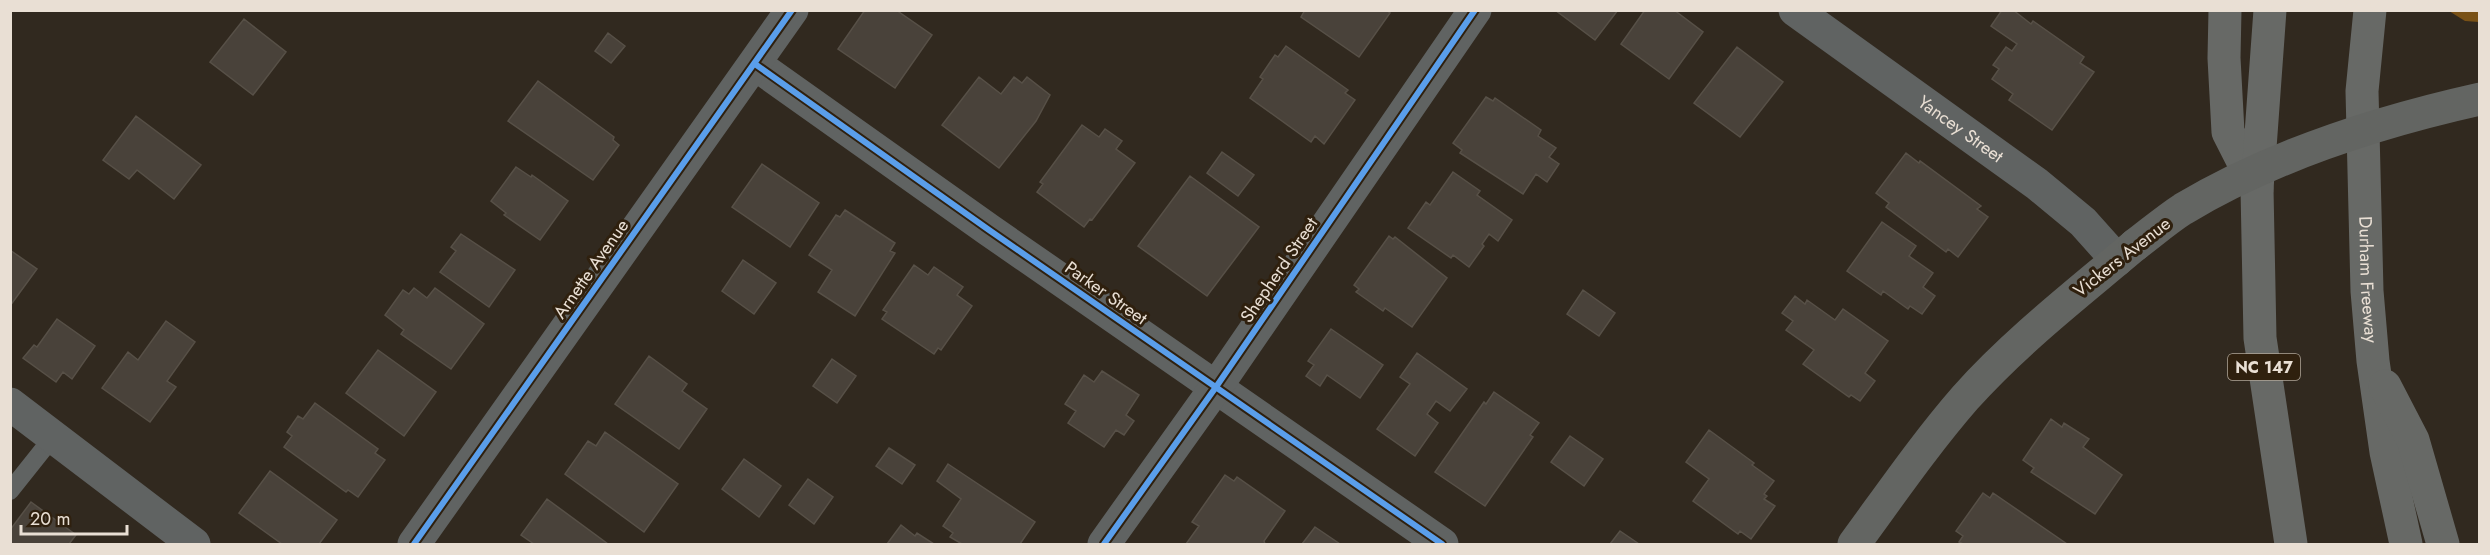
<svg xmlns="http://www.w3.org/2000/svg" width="2490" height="555" font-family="Jost,sans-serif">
	<rect width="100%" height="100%" fill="#31291f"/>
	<path fill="#795116" d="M2449 11H2479V22L2465 21Z"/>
	<path fill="#49423a" stroke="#575047" stroke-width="1.5" d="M865 10H896L932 35 895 88 838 49Z
		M1305 10H1386L1390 13 1359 57 1301 17Z
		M1555 10H1618L1595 40Z
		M1645 10H1674L1703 32 1669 79 1621 44Z
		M2002 10H2013L2031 24 2033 21 2084 57 2080 63 2094 72 2052 130 2009 100 2013 94 1992 79 1999 69 1993 65 2006 47 2012 51 2017 44 1991 26Z
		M244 19 286 52 253 95 210 62Z
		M608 33 625 46 611 63 595 51Z
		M1286 46 1348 90 1345 93 1355 100 1324 144 1315 136 1311 142 1250 98 1263 79 1260 77 1275 55 1278 57Z
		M1737 47 1783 82 1740 137 1694 103Z
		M979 77 1001 94 1014 77 1022 83 1027 77 1050 95 1036 121 999 168 942 125Z
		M538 81 614 137 613 140 619 145 593 180 508 121Z
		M1486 97 1493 101 1495 98 1541 130 1538 136 1556 148 1549 157 1559 164 1547 182 1536 174 1523 194 1460 153 1462 150 1453 143Z
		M136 116 201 165 174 199 137 170 129 179 103 160Z
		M1082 125 1099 137 1105 129 1122 141 1116 149 1135 163 1092 220 1090 219 1084 227 1037 192 1043 184 1040 182Z
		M1222 152 1254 175 1238 196 1207 173Z
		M1906 153 1919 163 1920 161 1981 206 1977 209 1988 217 1958 257 1948 249 1946 252 1886 207 1889 203 1876 193Z
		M762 164 819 203 790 247 732 207Z
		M516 167 531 177 532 175 568 201 540 240 504 215 506 213 491 201Z
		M1453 172 1480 191 1477 195 1512 220 1498 241 1489 234 1482 244 1484 246 1469 267 1453 255 1451 258 1408 228 1426 202 1430 205Z
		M1190 176 1259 227 1207 296 1138 246Z
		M845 210 895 243 890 251 895 253 855 316 818 292 832 270 809 255 836 215 840 217Z
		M1882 222 1916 246 1909 256 1933 273 1923 287 1935 296 1922 314 1910 306 1908 309 1883 291 1881 295 1847 271Z
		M461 234 515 270 489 307 440 272 456 251 451 247Z
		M1389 236 1393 239 1395 237 1447 278 1412 327 1385 308 1383 311 1356 292 1359 289 1354 285Z
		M10 250 37 269 10 306Z
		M743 260 776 283 754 314 722 291Z
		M914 265 928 275 934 267 963 287 957 295 972 306 941 350 938 348 934 354 882 319 887 312 883 310Z
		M414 288 427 298 435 288 484 324 451 369 401 334 404 330 385 315 403 290 409 294Z
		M1583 290 1615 313 1599 336 1567 314Z
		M1795 296 1805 304 1807 300 1835 320 1843 309 1888 341 1865 373 1875 381 1860 401 1851 395 1849 397 1803 364 1814 350 1786 330 1793 321 1782 313Z
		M57 319 95 346 72 379 63 372 56 382 23 358 34 345 37 347Z
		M166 321 195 342 167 381 176 387 150 422 102 388 128 352 138 360Z
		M1331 329 1383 365 1360 398 1327 375 1320 386 1306 376 1314 365 1308 361Z
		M378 350 436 392 404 436 346 393Z
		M1417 353 1467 389 1450 411 1436 401 1427 414 1438 423 1415 456 1377 429 1410 384 1400 377Z
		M649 356 687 384 682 391 707 409 679 449 615 404Z
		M832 359 856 376 837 403 813 386Z
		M1102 371 1139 395 1126 415 1134 421 1124 435 1116 430 1104 447 1068 423 1076 411 1065 404 1084 375 1094 382Z
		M1494 392 1539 423 1530 435 1533 437 1485 506 1435 472 1484 402 1486 404Z
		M315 403 378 449 375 453 385 460 358 497 348 490 346 492 284 447 292 436 287 432 298 416 303 419Z
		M2051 419 2062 427 2064 423 2089 439 2083 447 2122 475 2095 514 2031 472 2034 468 2023 460Z
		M1709 430 1754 463 1752 465 1774 481 1764 494 1767 496 1764 499 1775 506 1751 539 1740 531 1738 534 1693 501 1709 479 1686 462Z
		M605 432 678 484 644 532 565 474 588 441 596 446Z
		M1570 436 1603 459 1584 486 1551 462Z
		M889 448 915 465 902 484 876 466Z
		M744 459 781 486 759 517 722 489Z
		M948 464 1035 522 1020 544H962L950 537 953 533 943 526 961 499 937 481Z
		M270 471 337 520 319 544H282L239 513Z
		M1225 475 1234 481 1237 477 1285 511 1264 541 1265 544H1186L1199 526 1192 522Z
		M808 479 833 497 814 524 789 505Z
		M1983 493 1990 498 1993 493 2067 544H1963L1959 542 1963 536 1956 531Z
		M547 499 608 544H534L521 535Z
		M31 502 76 535 69 544H10V530Z
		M901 525 915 536 917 533 934 544H887Z
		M1315 527 1340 544H1302Z
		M1620 531 1639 544H1610Z"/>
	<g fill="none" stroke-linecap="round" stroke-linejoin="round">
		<path stroke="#606362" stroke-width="18" d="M10 491 53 437"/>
		<g stroke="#606362" stroke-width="33">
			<path id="s1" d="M1795 10 2037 184 2083 222 2117 260"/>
			<path d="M755 64 989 230 1442 544"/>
			<path d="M414 544 792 10"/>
			<path d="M1104 544 1216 387 1475 10"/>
		</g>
		<path stroke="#606362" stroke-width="33" d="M10 404 194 544"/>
		<path stroke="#636562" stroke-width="33" d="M1854 544C1890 495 1925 444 1965 398 2016 341 2077 294 2135 245"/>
		<g stroke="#676966" stroke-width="33">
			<path d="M2225 10 2224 58 2228 132 2257 189"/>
			<path d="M2270 10 2257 189 2260 338 2291 544"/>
			<path id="s2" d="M2370 10 2362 91 2367 291 2373 361 2386 452 2406 544"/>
			<path d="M2385 386 2413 440 2443 544"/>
		</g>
		<path stroke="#636562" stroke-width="33" d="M2135 245C2151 233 2166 220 2183 209 2273 155 2377 122 2480 99"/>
		<defs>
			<path id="cycleway" d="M755 64 989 230 1442 544
				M414 544 792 10
				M1104 544 1216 387 1475 10"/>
		</defs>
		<use href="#cycleway" stroke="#2f200e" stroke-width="10"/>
		<use href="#cycleway" stroke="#5a9eea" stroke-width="6"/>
	</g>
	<g text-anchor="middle" stroke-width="6" stroke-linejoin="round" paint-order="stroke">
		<rect fill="#2f200e" stroke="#b1a699" stroke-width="1.5" x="2228" y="354" width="72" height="26" rx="4.5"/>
		<g font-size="16" font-weight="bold" fill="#e9dfd4">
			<text x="2264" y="373">NC 147</text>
		</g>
		<g font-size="18" fill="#e9dfd4" stroke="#2f200e">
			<text dy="6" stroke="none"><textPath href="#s1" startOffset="204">Yancey Street</textPath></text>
			<text transform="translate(2122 257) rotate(-38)" y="6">Vickers Avenue</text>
			<text transform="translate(591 269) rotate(-55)" y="6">Arnette Avenue</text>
			<text transform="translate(1279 270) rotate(-56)" y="6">Shepherd Street</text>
			<text dy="6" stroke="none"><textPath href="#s2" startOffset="270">Durham Freeway</textPath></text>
			<text transform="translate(1106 293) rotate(35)" y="6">Parker Street</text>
		</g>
	</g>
	<rect width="2490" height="555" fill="none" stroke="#e9dfd4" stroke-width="24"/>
	<path d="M21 525v9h106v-9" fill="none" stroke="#e9dfd4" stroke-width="3"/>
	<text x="30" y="525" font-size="18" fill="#e9dfd4" stroke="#2f200e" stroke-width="4.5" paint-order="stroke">20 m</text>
</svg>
